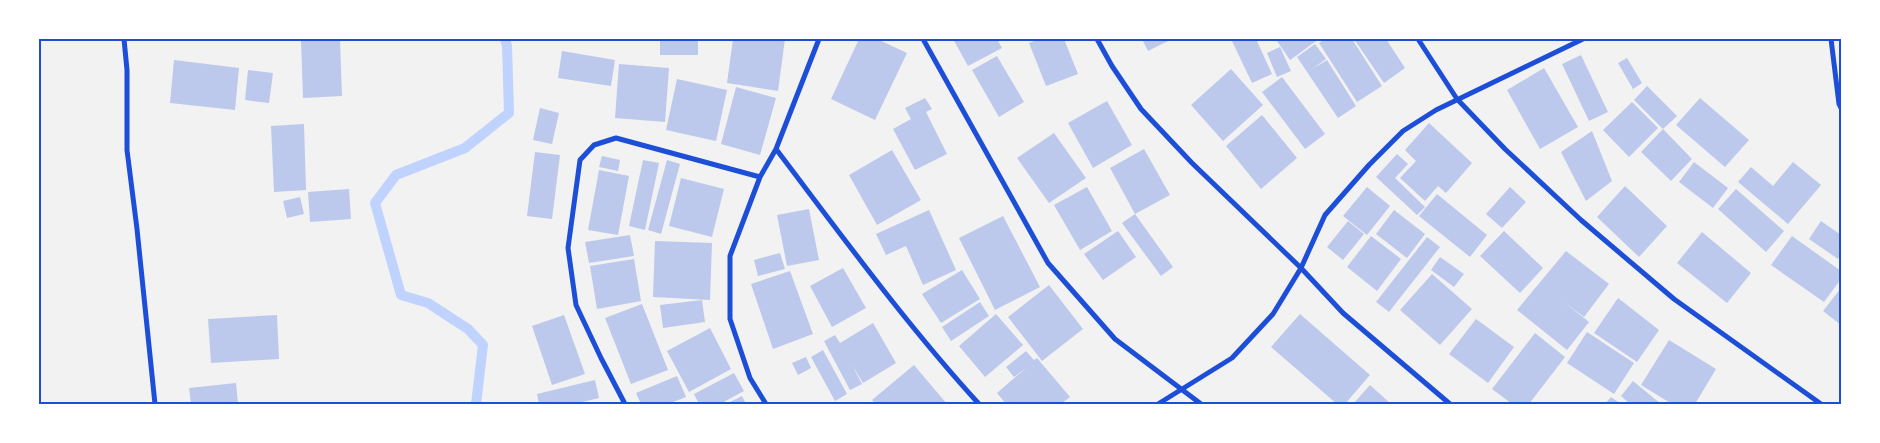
<svg xmlns="http://www.w3.org/2000/svg" width="1880" height="443" font-family="'PT Sans',sans-serif">
	<rect width="100%" height="100%" fill="#f2f2f2"/>
	<g fill="none" stroke-linecap="round" stroke-linejoin="round">
		<path stroke="#bfd3fe" stroke-width="10" d="M476 404 483 345 468 329 428 303 401 295 375 203 396 175 465 148 509 113 507 46 505 39"/>
	</g>
	<path fill="#bdc9ec" d="M660 39H698V55H660Z
		M733 39H785L778 91 727 83Z
		M859 39H877L907 53 875 120 831 99Z
		M953 39H997L1002 48 968 66Z
		M1040 39H1064L1078 74 1046 86 1029 43Z
		M1142 39H1172L1148 51Z
		M1231 39H1256L1272 74 1252 83Z
		M1281 39H1319L1290 60 1277 41Z
		M1325 39H1352L1382 86 1357 102 1319 43Z
		M1354 39H1386L1405 68 1384 83Z
		M340 40 342 96 303 98 301 41Z
		M1315 44 1326 59 1312 69 1327 60 1356 106 1338 118 1297 57Z
		M1280 47 1291 71 1277 77 1267 53Z
		M562 51 615 60 611 86 558 78Z
		M1581 55 1608 112 1589 121 1562 64Z
		M997 56 1024 102 999 117 972 70Z
		M1627 58 1642 83 1633 89 1618 63Z
		M174 60 239 68 235 110 170 103Z
		M619 64 669 68 665 122 615 118Z
		M1544 68 1578 127 1540 149 1507 90Z
		M1231 69 1263 105 1223 141 1191 105Z
		M248 70 273 73 269 103 245 100Z
		M1282 77 1325 134 1305 149 1262 92Z
		M677 79 727 90 716 141 666 130Z
		M1647 86 1677 116 1663 129 1634 100Z
		M736 87 776 98 760 155 721 144Z
		M925 98 932 109 926 112 947 154 915 170 893 129 911 119 905 108Z
		M1700 98 1749 140 1725 167 1676 125Z
		M1107 101 1132 145 1093 168 1068 123Z
		M1632 102 1658 128 1629 157 1603 130Z
		M540 108 559 113 552 144 533 140Z
		M1262 115 1297 158 1261 189 1226 146Z
		M1429 123 1472 163 1446 193 1438 186 1425 201 1400 178 1416 161 1405 150Z
		M304 124 306 190 274 192 271 126Z
		M1663 129 1692 159 1671 181 1641 152Z
		M1592 131 1612 181 1586 201 1561 152Z
		M1054 133 1086 178 1049 203 1017 158Z
		M1144 149 1170 195 1135 214 1110 168Z
		M892 150 921 200 877 225 849 175Z
		M535 152 560 155 552 219 527 216Z
		M1397 154 1408 164 1395 178 1425 207 1417 215 1376 177Z
		M602 156 620 160 618 171 599 167Z
		M643 160 659 163 645 230 629 226Z
		M667 160 680 164 661 234 648 230Z
		M1694 162 1728 188 1713 208 1679 182Z
		M1793 162 1821 185 1788 224 1738 182 1751 167 1773 186Z
		M599 170 629 176 618 235 588 230Z
		M681 178 724 189 712 237 669 226Z
		M1625 186 1667 226 1639 257 1597 217Z
		M1087 187 1112 231 1080 250 1054 205Z
		M1367 187 1390 206 1367 235 1343 216Z
		M1510 187 1526 202 1502 228 1486 214Z
		M349 189 351 219 310 222 308 192Z
		M1736 189 1784 231 1766 252 1718 209Z
		M1437 194 1487 235 1470 257 1419 216Z
		M300 197 304 214 287 218 283 201Z
		M809 209 819 260 787 266 777 215Z
		M929 210 956 270 923 285 906 246 886 255 876 234Z
		M1394 210 1425 234 1407 258 1376 234Z
		M1135 214 1173 267 1161 276 1122 223Z
		M1003 216 1040 287 995 310 959 238Z
		M1348 221 1364 234 1343 260 1327 247Z
		M1821 221 1841 235V254L1838 259 1809 239Z
		M1118 231 1136 257 1103 280 1084 254Z
		M1504 231 1543 268 1520 293 1480 256Z
		M1702 232 1751 273 1727 303 1677 263Z
		M630 235 634 256 589 263 585 242Z
		M1371 236 1401 259 1377 291 1347 267Z
		M1792 236 1841 271V279L1824 302 1771 265Z
		M1427 237 1440 247 1389 312 1376 302Z
		M655 241 712 243 710 300 653 297Z
		M1566 251 1609 284 1584 317 1564 302 1589 322 1567 350 1517 310Z
		M780 253 785 269 758 276 754 260Z
		M1440 257 1464 274 1454 287 1431 270Z
		M634 259 641 301 597 309 590 266Z
		M843 268 866 308 832 327 810 286Z
		M962 270 980 299 941 323 922 294Z
		M790 271 813 334 773 349 751 284Z
		M1432 274 1472 309 1440 345 1400 310Z
		M1049 285 1083 329 1042 361 1008 317Z
		M1841 288V325L1823 311Z
		M1618 298 1659 330 1637 362 1594 333Z
		M702 300 705 322 663 328 660 305Z
		M980 302 989 316 951 341 942 327Z
		M642 304 668 370 631 384 605 318Z
		M996 314 1023 345 985 377 959 346Z
		M1300 314 1370 375 1345 404H1337L1271 347Z
		M277 315 279 359 211 363 208 319Z
		M564 315 585 374 552 385 532 326Z
		M1476 319 1514 347 1488 383 1449 354Z
		M873 323 896 363 863 383 852 365 862 384 850 390 824 341 835 335 840 343Z
		M710 328 731 369 689 392 667 351Z
		M1587 332 1634 363 1614 394 1567 363Z
		M1535 333 1565 357 1529 404H1512L1492 389Z
		M1669 340 1716 369 1695 404H1672L1641 385Z
		M823 350 847 394 835 401 811 357Z
		M1026 351 1034 360 1037 358 1070 397 1061 404H1006L997 393 1027 367 1014 377 1006 367Z
		M806 357 811 368 798 375 792 363Z
		M914 365 947 404H875L872 400Z
		M734 373 744 391 720 404H699L694 394Z
		M677 376 686 397 668 404H641L636 393Z
		M595 380 599 398 574 404H539L537 394Z
		M1633 381 1661 404H1630L1621 396Z
		M236 383 238 404H191L189 388Z
		M1370 385 1391 404H1353Z
		M742 396 746 404H726Z
		M1611 397 1621 404H1605Z"/>
	<g fill="none" stroke-linecap="round" stroke-linejoin="round">
		<path stroke="#1d4ed8" stroke-width="5" d="M124 39 127 70V150L137 229 155 404
			M923 39 1048 263 1115 339 1201 404
			M1097 39 1112 66 1141 109 1192 163 1301 268 1343 313 1450 404
			M1418 39 1457 99 1505 149 1581 220 1674 299 1821 404
			M1831 39 1839 104 1841 108
			M776 149C842 236 906 324 979 404
			M625 404 601 358 576 305 568 248 580 160 594 145 616 138 760 177
			M766 404 750 378 730 319V256L760 177 776 149 819 39
			M1158 404 1232 358 1273 314 1301 268 1325 215 1369 165 1403 131 1436 110 1583 39"/>
	</g>
	<rect width="1880" height="443" fill="none" stroke="#ffffff" stroke-width="80"/>
	<rect x="40" y="40" width="1800" height="363" fill="none" stroke="#1d4ed8" stroke-width="2"/>
</svg>
